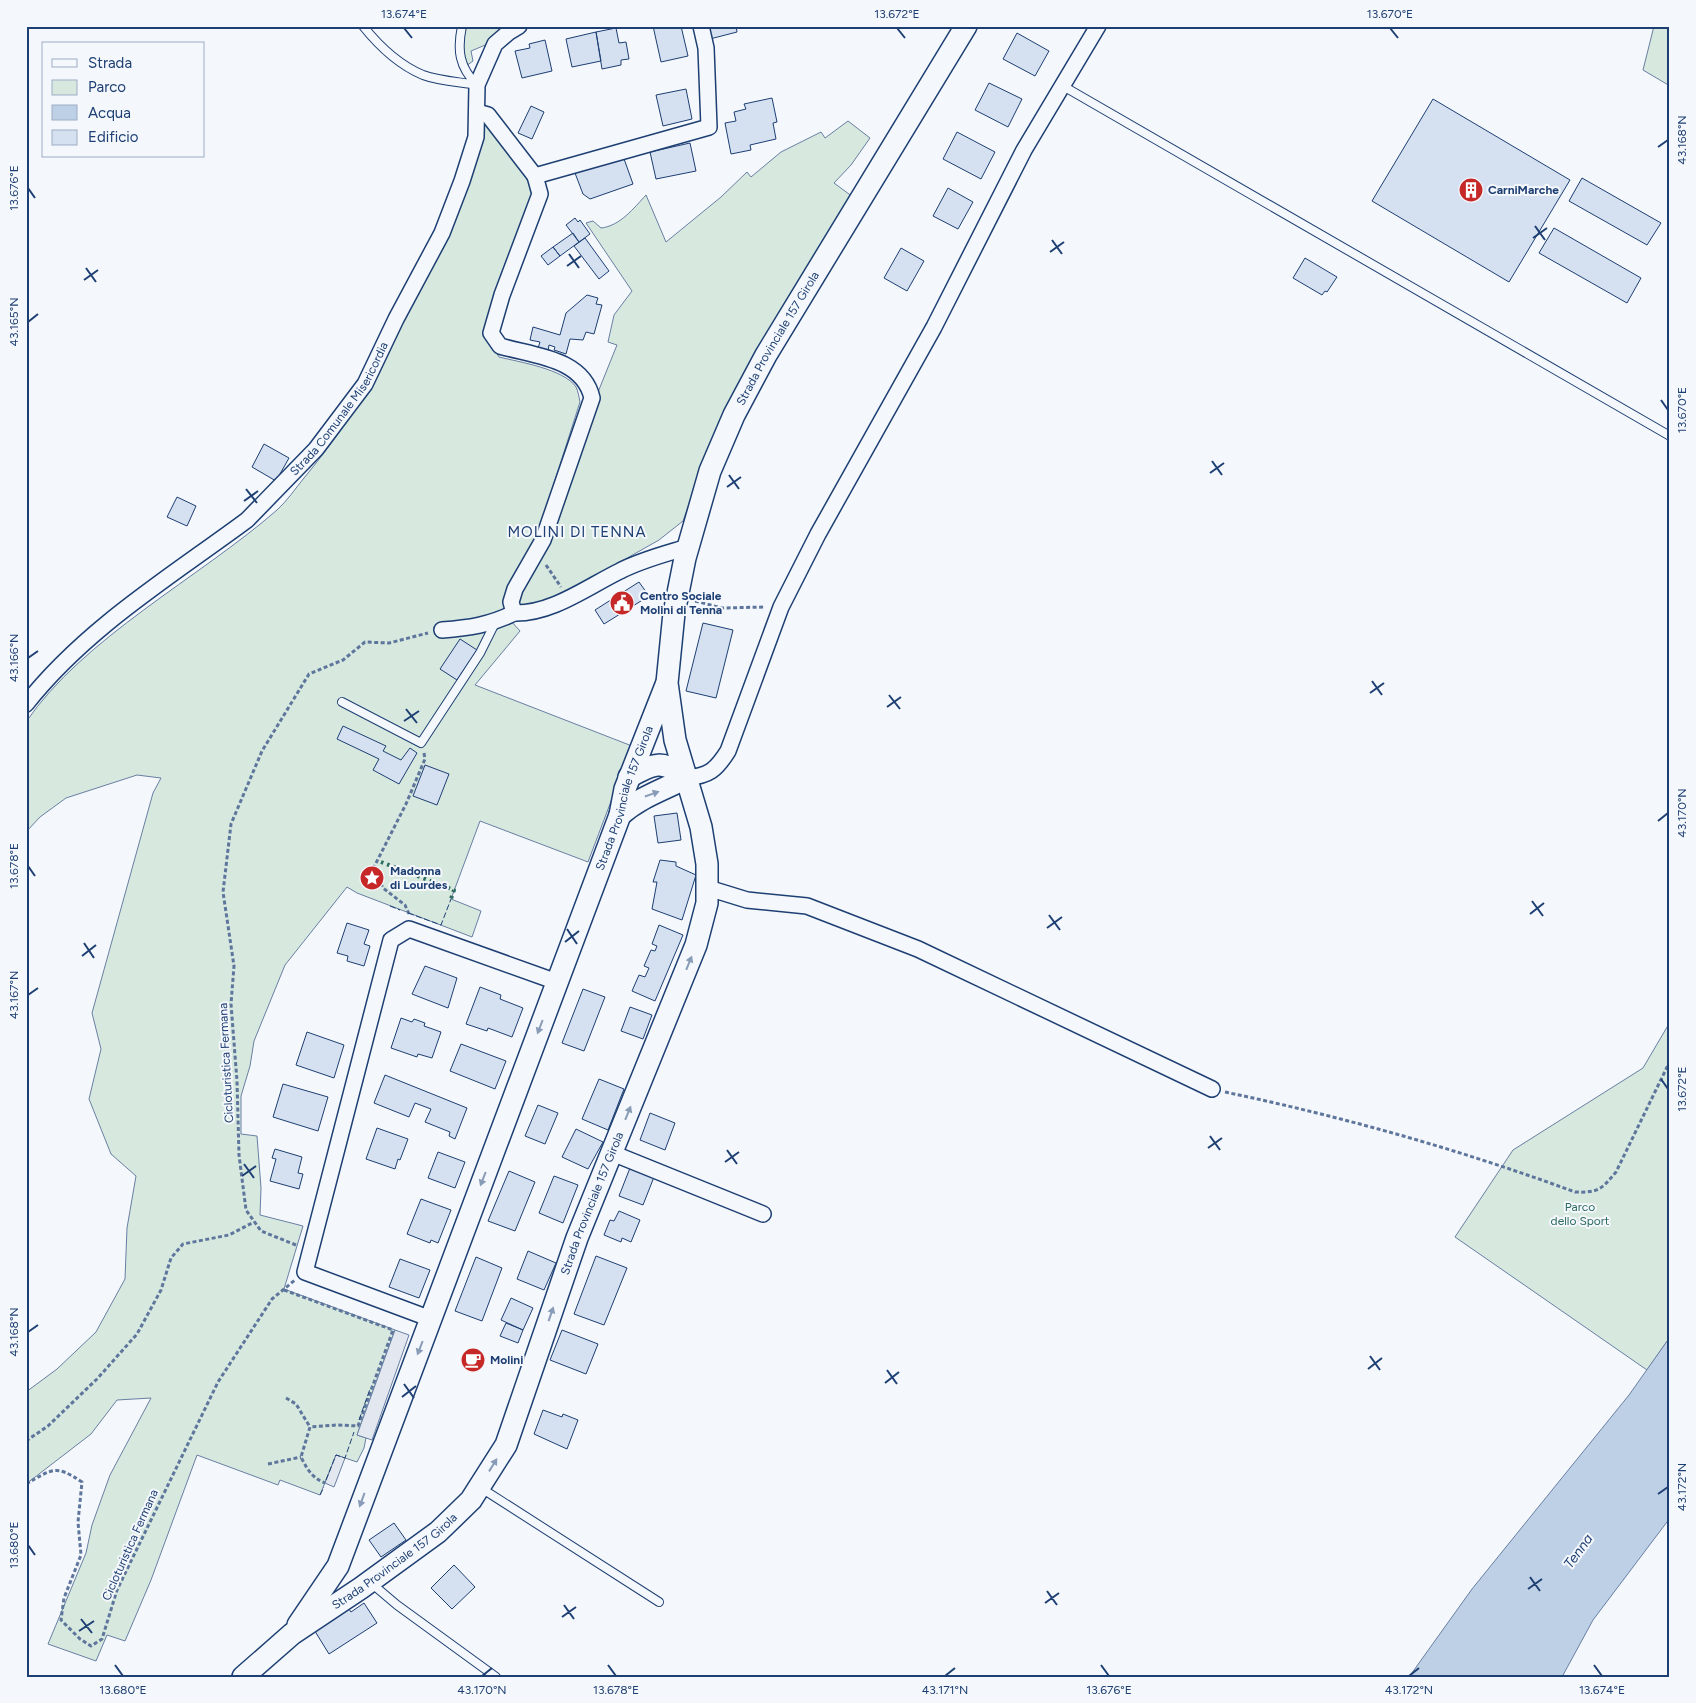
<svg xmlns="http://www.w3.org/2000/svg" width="1696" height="1703" font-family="Figtree,sans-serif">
	<rect width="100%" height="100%" fill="#f4f7fb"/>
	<path fill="#d7e8df" stroke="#687fa3" d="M465 26H511L490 43 471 51 473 61 466 66 462 54Z
		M1654 26H1670V86L1643 70Z
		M848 121 870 138 851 165 834 183 853 197 776 320 716 429 683 521 659 540 569 591 541 603 518 606 517 593 617 345 608 342 614 315 632 291 586 223 593 221 601 228C620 226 634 208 646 195L666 242 721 197 747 172 751 177 781 152 821 132 825 138Z
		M486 123 535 188 488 338 499 357C519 362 564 369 576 387 578 391 579 397 580 402L534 546 505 608 501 610 520 631 475 685 632 746 588 862 480 821 451 899 481 911 472 937 357 893 347 887 285 965 254 1041 250 1066 241 1096V1134L257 1136 261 1188 260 1215 303 1226 284 1289 395 1330 357 1435 366 1438 364 1448 357 1462 336 1455 320 1495 280 1480 278 1485 197 1455 151 1580 125 1641 107 1635 96 1661 48 1644 86 1553 92 1525 110 1475 151 1398 117 1400 91 1434 26 1484V1392L57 1369 96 1332 125 1279 127 1228 136 1176 111 1154 89 1099 101 1049 92 1013 153 793 161 778 137 775 66 798 40 817 26 832V722C83 638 199 578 277 510 287 501 295 489 304 478 328 449 350 418 370 386L482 126Z
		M1670 1022V1337L1647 1370 1455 1237 1513 1150 1643 1068Z"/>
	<path fill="#e3e8f0" stroke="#687fa3" d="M395 1330 409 1335 372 1440 357 1435Z
		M336 1455 345 1458 334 1487 325 1483Z"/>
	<path fill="#bed0e5" stroke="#687fa3" d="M1670 1337V1518L1593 1620 1562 1677H1409L1472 1589 1629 1395Z"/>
	<path fill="#d5e0f0" stroke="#1d3f73" d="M653 26H681L688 56 661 62Z
		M703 26H736L737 32 706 40Z
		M616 28 619 43 626 42 629 59 621 60V65L602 69 596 32Z
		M596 32 601 61 572 67 566 39Z
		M1017 33 1049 51 1035 76 1003 59Z
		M545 40 552 71 522 78 515 51 530 48 529 44Z
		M989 83 1022 99 1008 127 975 110Z
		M686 89 692 119 663 126 656 95Z
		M772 98 777 122 773 123 776 139 750 145 751 150 731 154 725 123 736 121 734 112 746 109 744 104Z
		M1433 99 1570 180 1509 282 1372 201Z
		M531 106 544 112 532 139 518 133Z
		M957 132 995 152 981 179 943 159Z
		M690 143 696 171 656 179 650 152Z
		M623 156 633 184 590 199 583 194 575 173Z
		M1582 178 1661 223 1647 245 1569 201Z
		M948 188 973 202 958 229 933 216Z
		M575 218 578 222 580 220 590 234 579 242 566 225Z
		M1554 228 1641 278 1627 303 1539 253Z
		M573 233 579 242 560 256 553 247Z
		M585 238 609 271 599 279 574 246Z
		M553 247 560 256 548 265 541 256Z
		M901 248 924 261 907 291 884 278Z
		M1305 258 1337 277 1327 292 1325 291 1322 295 1293 278Z
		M587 295 598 298 596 304 602 305 594 334 586 332 583 340 570 339 566 354 554 350 555 347 549 345 548 351 538 348 540 342 530 340 533 327 560 335 566 313Z
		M264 444 289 458 276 481 252 467Z
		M177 497 196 506 187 526 167 517Z
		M639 582 649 596 604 624 595 610Z
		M703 623 733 630 716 698 686 691Z
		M460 639 477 650 457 680 440 669Z
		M343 726 386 746 383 751 401 760 410 748 417 753 399 784 373 770 379 759 337 739Z
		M425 765 449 774 437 805 413 796Z
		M677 813 681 840 658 843 654 816Z
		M660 860 676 862V866L696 875 682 920 652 909 657 882H653Z
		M347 923 369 930 364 944 370 946 364 966 347 961 348 956 337 953Z
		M659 925 683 935 655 1001 632 991 639 975 645 977 649 968 644 966 651 950 655 951 657 946 652 944Z
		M425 966 457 978 448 1008 412 994Z
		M480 987 501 995 500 999 523 1008 512 1037 488 1028 487 1031 466 1024Z
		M583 989 605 997 584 1051 562 1043Z
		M630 1007 652 1015 643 1039 621 1031Z
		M401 1018 412 1022 414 1019 425 1023 424 1026 441 1032 432 1058 418 1054 417 1057 391 1048Z
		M307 1032 344 1045 334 1078 296 1065Z
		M461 1044 506 1061 495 1089 450 1071Z
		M385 1075 467 1108 455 1139 449 1136 450 1132 425 1122 431 1109 415 1103 409 1117 374 1103Z
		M599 1079 624 1089 608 1130 582 1119Z
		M283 1084 328 1097 318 1131 273 1117Z
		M538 1105 558 1113 545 1144 525 1136Z
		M650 1113 675 1123 665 1150 640 1140Z
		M377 1128 408 1139 400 1160 398 1159 395 1169 366 1159Z
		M576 1129 603 1142 588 1169 562 1157Z
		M275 1149 302 1157 298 1173 303 1174 299 1189 270 1181 276 1159 272 1158Z
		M438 1152 465 1162 455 1188 428 1178Z
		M630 1168 654 1177 643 1205 619 1196Z
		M509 1171 535 1182 515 1231 488 1221Z
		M554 1176 578 1185 563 1223 539 1213Z
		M421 1199 451 1210 438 1243 431 1240 430 1243 407 1234Z
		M619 1211 640 1220 631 1242 622 1238 621 1242 604 1235 610 1220 614 1221Z
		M528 1251 556 1263 544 1290 517 1279Z
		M596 1256 627 1268 604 1325 574 1314Z
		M476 1257 502 1268 482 1321 455 1311Z
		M400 1259 430 1270 419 1298 389 1287Z
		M511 1298 533 1308 523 1330 501 1320Z
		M506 1323 523 1330 518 1343 500 1336Z
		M562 1330 598 1344 586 1374 550 1360Z
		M543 1410 562 1417 563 1414 578 1420 567 1449 534 1434Z
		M394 1523 406 1540 381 1557 369 1540Z
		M454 1565 475 1587 452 1609 431 1588Z
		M364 1603 377 1623 329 1654 313 1628 347 1606 351 1612Z"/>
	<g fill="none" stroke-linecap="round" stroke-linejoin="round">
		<defs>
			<path id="lane" d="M363 26C379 46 399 65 423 75 439 81 460 82 477 85 459 67 457 50 462 26
				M1063 86 1670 436
				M342 702 421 743 480 653 495 623
				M481 1488 659 1602
				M371 1583 397 1605 496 1677"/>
			<g id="street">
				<path d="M477 112 488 115 535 176 709 127 706 48 701 26"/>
				<path d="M535 176 540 194 502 295 491 333 500 346C534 356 583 358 592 398L543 540 515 589 511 602 514 613C552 614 587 587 620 571 641 560 665 554 688 547"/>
				<path d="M442 630C469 628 490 625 514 613"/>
				<path id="s1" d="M26 704C86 628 170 577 247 520L316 449 365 384 396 319 442 233 462 181 476 137 477 85 495 44 509 32 519 26"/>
				<path d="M686 778C709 776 716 770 728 751L781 607 818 534 934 327 1024 150 1098 26"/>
				<path d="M708 888 747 900 807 906 918 949 1212 1089"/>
				<path d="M612 1153 763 1214"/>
				<path d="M431 1319 305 1272 391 940 409 929 557 982"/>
			</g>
			<g id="secondary">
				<path d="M629 777C654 763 663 759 686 778"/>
				<path d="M620 815C640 797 663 790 686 778"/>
				<path id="s2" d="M298 1625 338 1566 620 815 625 789 666 685"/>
				<path id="s3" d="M243 1677 292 1634 361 1588 438 1532 471 1500 506 1445 577 1238 696 945 707 903V864L701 827 675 740 667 683 674 613 685 558 710 471 734 415 766 355 966 26"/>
			</g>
		</defs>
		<use href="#lane" stroke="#1d3f73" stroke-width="10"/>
		<use href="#street" stroke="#1d3f73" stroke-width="18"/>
		<use href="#secondary" stroke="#1d3f73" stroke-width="24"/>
		<path stroke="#5e769c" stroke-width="3" stroke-dasharray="4 2.5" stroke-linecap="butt" d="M546 565 561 587
			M695 601 722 608 765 607
			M409 914 405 905 383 888 374 867 406 804 425 759 424 753
			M1225 1092C1344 1117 1461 1150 1575 1192 1598 1193 1602 1189 1616 1172L1670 1061
			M296 1245 261 1231 246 1210 239 1155 237 1081 231 1004 234 966 223 892 231 824 262 751 309 674 343 660 365 642 389 643 428 633
			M284 1290 393 1330 358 1426 337 1425 310 1427 301 1457C307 1469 312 1478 325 1483
			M286 1398 296 1404 310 1427
			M26 1441 48 1426 97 1379 137 1334 161 1290 171 1258 183 1244 229 1235 254 1222
			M268 1464 301 1457
			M26 1484C53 1469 55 1464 82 1482L78 1522 81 1555 64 1598 61 1620 80 1639 91 1646 102 1639 117 1590 218 1382 272 1299 295 1280"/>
		<use href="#lane" stroke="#f4f7fb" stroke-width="8"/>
		<use href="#street" stroke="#f4f7fb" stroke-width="15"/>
		<use href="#secondary" stroke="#f4f7fb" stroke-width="21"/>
		<path stroke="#2c6c60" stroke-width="4" stroke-dasharray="2.5 4" stroke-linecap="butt" d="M381 862 454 890 451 899"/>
		<path stroke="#1d3f73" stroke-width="1" stroke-dasharray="6 2.5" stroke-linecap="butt" d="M390 906 400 910
			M408 913 441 925 451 899
			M359 1420 370 1389
			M326 1480 336 1455 345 1458 354 1432
			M320 1495 324 1487"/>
	</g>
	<defs><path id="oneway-solid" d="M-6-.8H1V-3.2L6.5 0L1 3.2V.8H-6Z" transform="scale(1.25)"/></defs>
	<g fill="#889bb7">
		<use href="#oneway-solid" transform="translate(652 794) rotate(-19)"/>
		<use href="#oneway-solid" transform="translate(689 963) rotate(-68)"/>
		<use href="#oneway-solid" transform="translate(540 1027) rotate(111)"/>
		<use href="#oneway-solid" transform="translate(628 1113) rotate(-68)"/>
		<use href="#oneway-solid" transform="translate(483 1179) rotate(111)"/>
		<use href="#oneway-solid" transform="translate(551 1314) rotate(-71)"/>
		<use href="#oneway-solid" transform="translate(420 1348) rotate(111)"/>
		<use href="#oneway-solid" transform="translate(493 1465) rotate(-58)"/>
		<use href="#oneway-solid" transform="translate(362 1500) rotate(110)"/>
	</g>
	<path fill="none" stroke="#1d3f73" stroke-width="2" d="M404 28 412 38M897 28 905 38M1390 28 1398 38M1658 147 1668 140M28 188 35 198M1535 226 1545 240M1533 238 1547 228M1052 240 1062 254M1050 252 1064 242M569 254 579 268M567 266 581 256M86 268 96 282M84 280 98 270M28 322 38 314M1661 400 1668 410M1212 461 1222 475M1210 473 1224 463M729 475 739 489M727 487 741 477M246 489 257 503M244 501 258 491M28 658 38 651M1372 681 1382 695M1370 693 1384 683M889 695 900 709M887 707 901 697M406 709 417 723M404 721 419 711M1658 821 1668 813M28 866 35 876M1532 901 1543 916M1530 914 1544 903M1049 915 1060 930M1047 928 1062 917M567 929 577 944M565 942 579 931M84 943 94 958M82 956 96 945M28 995 38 988M1661 1079 1668 1089M1210 1136 1220 1150M1208 1148 1222 1138M727 1150 737 1164M725 1162 739 1152M244 1164 254 1178M242 1176 256 1166M28 1332 38 1325M1370 1356 1380 1370M1368 1369 1382 1358M887 1370 897 1384M885 1383 899 1372M404 1384 414 1398M402 1397 416 1386M1658 1494 1668 1487M28 1545 35 1555M1530 1577 1540 1591M1528 1589 1542 1579M1047 1591 1057 1605M1045 1603 1059 1593M564 1605 574 1619M562 1617 576 1607M81 1619 92 1633M79 1631 94 1621M115 1665 123 1676M608 1665 616 1676M1101 1665 1109 1676M1594 1665 1602 1676M482 1676 492 1668M945 1676 955 1668M1409 1676 1419 1668"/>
	<defs>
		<symbol id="building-disc" viewBox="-11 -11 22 22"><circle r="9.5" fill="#c62828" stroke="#f4f7fb"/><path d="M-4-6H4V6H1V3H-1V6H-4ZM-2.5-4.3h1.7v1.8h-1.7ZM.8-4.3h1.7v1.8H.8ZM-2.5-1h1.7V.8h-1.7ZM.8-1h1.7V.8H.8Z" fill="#fff"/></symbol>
		<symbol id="civic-disc" viewBox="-11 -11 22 22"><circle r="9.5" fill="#c62828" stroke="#f4f7fb"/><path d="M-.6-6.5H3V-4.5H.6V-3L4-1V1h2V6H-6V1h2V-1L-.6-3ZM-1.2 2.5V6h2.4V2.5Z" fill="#fff"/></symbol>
		<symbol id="sight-disc" viewBox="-11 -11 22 22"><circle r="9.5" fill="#c62828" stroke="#f4f7fb"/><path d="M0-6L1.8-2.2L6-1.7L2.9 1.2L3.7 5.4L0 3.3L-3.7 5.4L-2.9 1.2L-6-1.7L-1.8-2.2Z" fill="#fff"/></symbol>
		<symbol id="cafe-disc" viewBox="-11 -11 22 22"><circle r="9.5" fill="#c62828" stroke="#f4f7fb"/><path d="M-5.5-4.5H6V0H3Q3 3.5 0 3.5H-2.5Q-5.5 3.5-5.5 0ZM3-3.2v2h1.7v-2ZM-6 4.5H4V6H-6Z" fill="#fff"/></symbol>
	</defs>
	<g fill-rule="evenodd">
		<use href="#building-disc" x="1457" y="176" width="28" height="28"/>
		<use href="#civic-disc" x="608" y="589" width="28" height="28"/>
		<use href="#sight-disc" x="358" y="864" width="28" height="28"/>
		<use href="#cafe-disc" x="459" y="1346" width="28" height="28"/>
	</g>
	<g text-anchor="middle" stroke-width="4" stroke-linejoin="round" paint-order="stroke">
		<g font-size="12" font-weight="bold" fill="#1d3f73" stroke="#f4f7fb" text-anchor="start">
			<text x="1488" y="194">CarniMarche</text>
			<text x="640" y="600">Centro Sociale<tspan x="640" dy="14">Molini di Tenna</tspan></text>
			<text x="390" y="875">Madonna<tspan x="390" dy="14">di Lourdes</tspan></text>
			<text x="490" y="1364">Molini</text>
		</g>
		<g font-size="12" fill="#1d3f73" stroke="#f4f7fb">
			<text dy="4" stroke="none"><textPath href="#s3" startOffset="1524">Strada Provinciale 157 Girola</textPath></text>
			<text dy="4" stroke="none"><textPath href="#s1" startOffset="434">Strada Comunale Misericordia</textPath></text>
			<text dy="4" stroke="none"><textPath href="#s2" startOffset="891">Strada Provinciale 157 Girola</textPath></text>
			<text transform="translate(226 1063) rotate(-93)" y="4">Cicloturistica Fermana</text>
			<text dy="4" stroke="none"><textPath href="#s3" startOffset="611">Strada Provinciale 157 Girola</textPath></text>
			<text transform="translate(130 1545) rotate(-66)" y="4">Cicloturistica Fermana</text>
			<text dy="4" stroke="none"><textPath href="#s3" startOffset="191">Strada Provinciale 157 Girola</textPath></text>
		</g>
		<g font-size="12" fill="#2c6c60" stroke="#f4f7fb">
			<text x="1580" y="1211">Parco<tspan x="1580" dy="14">dello Sport</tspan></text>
		</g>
		<g font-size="14" font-style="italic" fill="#1d3f73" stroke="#f4f7fb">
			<text transform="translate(1578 1551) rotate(-54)" y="5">Tenna</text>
		</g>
		<g font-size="15" letter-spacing="1" fill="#1d3f73" stroke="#f4f7fb">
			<text x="577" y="537">MOLINI DI TENNA</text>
		</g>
	</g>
	<rect width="1696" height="1703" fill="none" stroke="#f4f7fb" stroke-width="55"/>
	<rect x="42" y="42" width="162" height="115" fill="#f4f7fb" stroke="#9eadc5"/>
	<rect x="52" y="59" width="25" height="8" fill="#f4f7fb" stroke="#9eadc5"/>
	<text x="88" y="68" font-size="15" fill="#1d3f73">Strada</text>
	<rect x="52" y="80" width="25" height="15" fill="#d7e8df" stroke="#9eadc5"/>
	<text x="88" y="92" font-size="15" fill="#1d3f73">Parco</text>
	<rect x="52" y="105" width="25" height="15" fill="#bed0e5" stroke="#9eadc5"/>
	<text x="88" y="118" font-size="15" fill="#1d3f73">Acqua</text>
	<rect x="52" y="130" width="25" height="15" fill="#d5e0f0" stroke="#9eadc5"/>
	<text x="88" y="142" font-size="15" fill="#1d3f73">Edificio</text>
	<rect x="28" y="28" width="1640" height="1648" fill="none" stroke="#1d3f73" stroke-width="2"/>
	<g font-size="12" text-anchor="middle" fill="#1d3f73">
		<text x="404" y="18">13.674°E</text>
		<text x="897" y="18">13.672°E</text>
		<text x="1390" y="18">13.670°E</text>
		<text transform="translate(1682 140) rotate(-90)" y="4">43.168°N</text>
		<text transform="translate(14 188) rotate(-90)" y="4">13.676°E</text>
		<text transform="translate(14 322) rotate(-90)" y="4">43.165°N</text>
		<text transform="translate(1682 410) rotate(-90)" y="4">13.670°E</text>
		<text transform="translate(14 658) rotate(-90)" y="4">43.166°N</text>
		<text transform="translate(1682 813) rotate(-90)" y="4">43.170°N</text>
		<text transform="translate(14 866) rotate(-90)" y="4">13.678°E</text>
		<text transform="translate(14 995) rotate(-90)" y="4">43.167°N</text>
		<text transform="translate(1682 1089) rotate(-90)" y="4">13.672°E</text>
		<text transform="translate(14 1332) rotate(-90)" y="4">43.168°N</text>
		<text transform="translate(1682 1487) rotate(-90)" y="4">43.172°N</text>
		<text transform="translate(14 1545) rotate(-90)" y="4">13.680°E</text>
		<text x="123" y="1694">13.680°E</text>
		<text x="482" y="1694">43.170°N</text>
		<text x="616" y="1694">13.678°E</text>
		<text x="945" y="1694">43.171°N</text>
		<text x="1109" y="1694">13.676°E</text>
		<text x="1409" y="1694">43.172°N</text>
		<text x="1602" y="1694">13.674°E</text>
	</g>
</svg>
